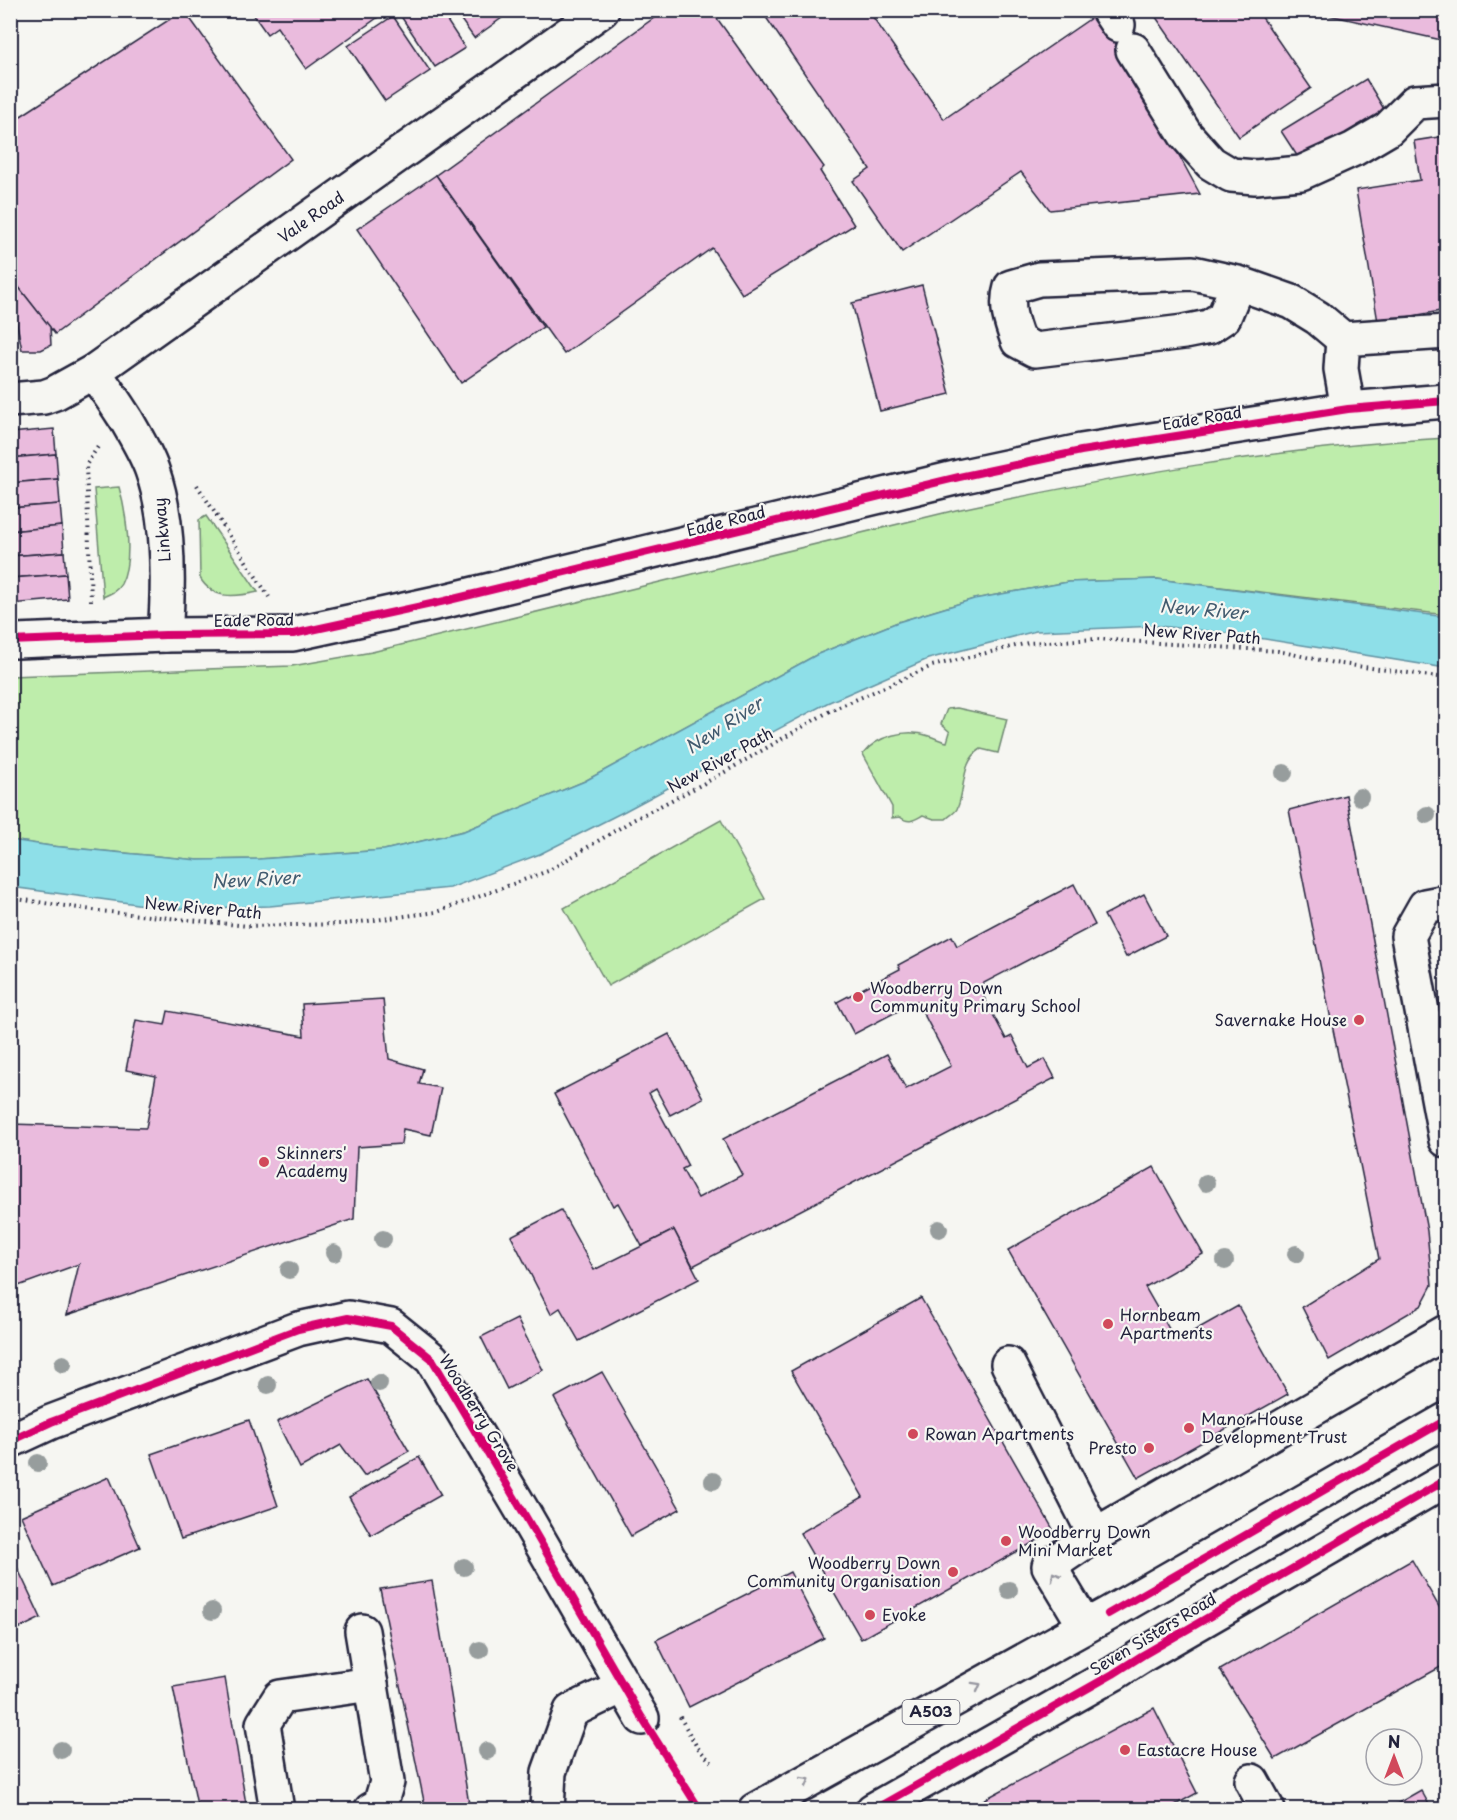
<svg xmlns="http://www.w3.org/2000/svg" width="1457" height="1820" font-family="'Playpen Sans',sans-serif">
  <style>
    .green { fill: #beedab; stroke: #708873; stroke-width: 1.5 }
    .water { fill: #8edfe8; stroke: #6393a3; stroke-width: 1.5 }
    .building { fill: #eabbdd; stroke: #22223b; stroke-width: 1.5 }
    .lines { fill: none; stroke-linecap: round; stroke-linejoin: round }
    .minor-casing { stroke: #22223b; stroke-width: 38 }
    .highway-casing { stroke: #22223b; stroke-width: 38 }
    .path { stroke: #22223b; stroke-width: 4; stroke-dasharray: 1.5 4.5; stroke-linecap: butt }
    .minor { stroke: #f6f6f2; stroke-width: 33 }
    .highway { stroke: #f6f6f2; stroke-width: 33 }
    .cycleway-casing { stroke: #f6f6f2; stroke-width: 11 }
    .cycleway { stroke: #d6006c; stroke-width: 8 }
    .tree { fill: #979d9d }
    .oneway { stroke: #9797a0 }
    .poi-dot { fill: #d1495b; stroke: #f6f6f2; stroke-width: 2 }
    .labels { text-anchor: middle; stroke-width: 4.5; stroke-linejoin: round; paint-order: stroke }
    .shield { fill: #f6f6f2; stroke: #626272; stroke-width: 1.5 }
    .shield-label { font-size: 15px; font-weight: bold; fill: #22223b }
    .street-label { font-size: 16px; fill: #22223b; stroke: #f6f6f2 }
    .poi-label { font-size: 16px; fill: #22223b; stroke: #f6f6f2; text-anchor: start }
    .water-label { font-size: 18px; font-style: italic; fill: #425b6f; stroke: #f6f6f2 }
  </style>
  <rect width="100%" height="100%" fill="#f6f6f2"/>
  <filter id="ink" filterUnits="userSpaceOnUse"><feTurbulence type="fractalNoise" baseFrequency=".0167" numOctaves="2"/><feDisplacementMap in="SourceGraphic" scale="12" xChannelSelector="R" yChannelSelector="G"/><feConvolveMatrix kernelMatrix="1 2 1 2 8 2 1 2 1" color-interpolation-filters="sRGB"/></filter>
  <g filter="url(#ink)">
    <g class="green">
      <path d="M1446 438V615L1157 579 1068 582 974 599 898 622 818 654 585 781 464 831 384 850 259 859 198 860 51 846 11 840 10 676 292 666 372 652 956 510C1117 476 1282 447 1446 438Z"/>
      <path d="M119 487C126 512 134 559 121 584 117 591 110 594 103 597L94 489Z"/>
      <path d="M206 516 258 592C235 597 213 600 200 578L199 520Z"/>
      <path d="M957 708 1007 719 998 753 981 749C960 762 966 790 957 809 955 813 949 816 946 819H934L923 815C914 820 909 824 900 817L892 818V807L863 754C876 736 907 728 929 736 936 738 940 741 947 742L950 732 941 724 947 709Z"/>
      <path d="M721 820 765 899 608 986 564 908Z"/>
    </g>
    <path class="water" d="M1157 579 1446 617V668L1227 633 1158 626 1036 631 928 659 827 703 625 811 540 854 450 888 270 906 174 909 11 887V840L51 846 198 860 259 859 384 850 464 831 585 781 818 654 898 622 974 599 1068 582Z"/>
    <g class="building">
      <path d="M184 10 291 159 55 334 10 276V123Z"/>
      <path d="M250 10H388L306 69 277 27 267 34Z"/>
      <path d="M401 10H440L465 48 435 67 398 12Z"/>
      <path d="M454 10H513L474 38Z"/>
      <path d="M665 10H711L824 167 820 171 854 225 742 294 712 248 564 354 436 175Z"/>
      <path d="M761 10H868L944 119 1097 14 1145 84 1142 87 1200 194 1050 210 1021 172 902 252 853 181 870 169Z"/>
      <path d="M1151 10H1257L1311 88 1239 137Z"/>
      <path d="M1319 10H1446V41L1319 13Z"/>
      <path d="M393 16 430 71 385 101 348 46Z"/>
      <path d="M1366 79 1387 114 1303 165 1281 131Z"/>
      <path d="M1446 136V310L1378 322 1356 190 1420 180 1414 141Z"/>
      <path d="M436 175 543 327 461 383 357 229Z"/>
      <path d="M10 276 50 327 51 345 41 350H22L16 319H10Z"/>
      <path d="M922 285 950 394 880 411 852 303Z"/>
      <path d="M10 326 17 353H10Z"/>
      <path d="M54 429 56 454 10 458V433Z"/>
      <path d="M56 454 58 479 10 483V458Z"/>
      <path d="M58 479 60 504 10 508V483Z"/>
      <path d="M60 504 62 526 10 531V508Z"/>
      <path d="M62 526 64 552 10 556V531Z"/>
      <path d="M64 552 66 574 10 578V556Z"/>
      <path d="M66 574 68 599 10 604V578Z"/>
      <path d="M1346 795 1427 1231 1432 1285 1421 1306 1329 1360 1302 1307 1379 1259 1289 810Z"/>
      <path d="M1074 884 1095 925 978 986 1006 1039 1012 1036 1028 1068 1045 1059 1055 1078 693 1266 674 1230 642 1246 618 1203 613 1206 554 1094 669 1034 703 1098 670 1115 656 1089 649 1093 688 1166 682 1169 698 1198 742 1175 723 1139 887 1054 906 1089 951 1066 917 1001 854 1034 837 1002 900 969 898 965 952 936 957 946Z"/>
      <path d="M1144 894 1166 936 1126 957 1104 915Z"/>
      <path d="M383 999 389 1059 423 1069 419 1084 441 1088 431 1135 403 1129 401 1144 357 1147 354 1219 67 1315 79 1264 10 1289V1124L146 1128 156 1076 126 1070 136 1020 165 1025 168 1011 304 1036 302 1004Z"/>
      <path d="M1154 1167 1203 1254 1145 1287 1176 1341 1238 1306 1288 1394 1138 1478 1008 1250Z"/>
      <path d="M561 1210 594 1270 674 1230 699 1279 579 1341 560 1308 551 1314 511 1236Z"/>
      <path d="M921 1298 1054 1531 861 1639 800 1533 863 1497 791 1371Z"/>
      <path d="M517 1319 543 1370 507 1389 481 1337Z"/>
      <path d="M602 1372 680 1509 631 1536 554 1398Z"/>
      <path d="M367 1379 409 1451 364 1476 341 1445 300 1468 277 1422Z"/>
      <path d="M249 1420 278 1506 181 1539 151 1454Z"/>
      <path d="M419 1457 441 1495 371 1535 349 1497Z"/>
      <path d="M109 1477 140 1547 53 1586 21 1516Z"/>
      <path d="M10 1552 41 1618 10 1633Z"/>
      <path d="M1412 1560 1446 1619V1664L1275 1759 1220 1670Z"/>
      <path d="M790 1572 824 1638 689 1707 656 1640Z"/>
      <path d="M432 1581 470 1810H418L425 1806 380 1589Z"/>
      <path d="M225 1678 247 1810H198L173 1687Z"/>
      <path d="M1154 1708 1197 1793 1166 1810H965Z"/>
      <path d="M1421 1790 1432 1810H1386Z"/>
      <path d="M14 1795 16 1810H10V1796Z"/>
    </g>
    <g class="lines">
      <defs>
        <g id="minor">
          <path d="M1108 10 1118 25"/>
          <path d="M1133 50 1185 134 1211 163 1231 175 1255 177 1301 173 1354 149 1388 129 1415 102 1446 100"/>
          <path d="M1238 283 1224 317 1209 327 1184 332 1035 350 1018 341C1011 322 1005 306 1011 287L1039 279 1193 273 1238 283 1292 302 1318 318 1343 339 1446 332"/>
          <path d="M1343 339 1341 369 1348 409"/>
          <path d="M93 372C106 388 116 404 127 421 136 437 146 453 152 470 170 520 169 583 165 635"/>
          <path d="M10 400 44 397 55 393 93 372 602 10"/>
          <path d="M16 641 165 635 293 634 445 601 959 477 1081 451 1348 409 1446 401"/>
          <path d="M1446 902 1425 906 1408 936 1446 1140"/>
          <path d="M1008 1364 1095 1535"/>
          <path d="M10 1441 51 1422 298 1329 348 1318 391 1326 432 1359 523 1512 642 1718"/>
          <path d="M1085 1626 1049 1566 1095 1535 1446 1332"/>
          <path d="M362 1631 387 1782 380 1805 371 1810"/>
          <path d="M1252 1781 1268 1810"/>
          <path d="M277 1810 263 1724 280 1697 371 1684"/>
          <path d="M547 1810 549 1772 571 1711 623 1686"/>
        </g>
        <g id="highway">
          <path d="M755 1810 1108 1614 1446 1420"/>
          <path d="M873 1810 1113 1674 1143 1655 1446 1480"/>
        </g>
      </defs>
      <use href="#minor" class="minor-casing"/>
      <use href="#highway" class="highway-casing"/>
      <g class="path">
        <path d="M197 485 269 597"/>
        <path d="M91 601 86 465 99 445"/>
        <path d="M10 898 100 911 248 926 344 924 437 912 548 871 633 820 718 776 830 711 932 666 1028 643 1097 639 1278 651 1334 663 1446 678"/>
        <path d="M680 1717 697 1747 711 1762"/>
      </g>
      <use href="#minor" class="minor"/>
      <use href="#highway" class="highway"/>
      <defs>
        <g id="cycleway">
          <path d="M10 641 165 635 293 634 445 601 959 477 1081 451 1348 409 1446 401"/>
          <path d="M10 1441 51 1422 298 1329 348 1318 391 1326 432 1359 523 1512 642 1718 700 1810"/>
          <path d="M1108 1614 1446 1420"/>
          <path d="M873 1810 1113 1674 1143 1655 1446 1480"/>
        </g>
      </defs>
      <use href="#cycleway" class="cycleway-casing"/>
      <use href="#cycleway" class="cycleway"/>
    </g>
    <g class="tree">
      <circle cx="1284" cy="773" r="9"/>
      <circle cx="1360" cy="797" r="9"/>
      <circle cx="1427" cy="815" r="9"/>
      <circle cx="1206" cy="1183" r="9"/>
      <circle cx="939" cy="1229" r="9"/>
      <circle cx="383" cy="1239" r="9"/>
      <circle cx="334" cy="1253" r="9"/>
      <circle cx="1296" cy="1254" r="9"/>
      <circle cx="1225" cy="1261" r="9"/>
      <circle cx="289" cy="1270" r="9"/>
      <circle cx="63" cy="1364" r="9"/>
      <circle cx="379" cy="1383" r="9"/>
      <circle cx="268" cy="1385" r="9"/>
      <circle cx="38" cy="1463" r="9"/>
      <circle cx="713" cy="1481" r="9"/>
      <circle cx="464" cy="1567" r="9"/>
      <circle cx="1009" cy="1590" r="9"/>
      <circle cx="212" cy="1611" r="9"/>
      <circle cx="480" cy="1650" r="9"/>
      <circle cx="61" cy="1750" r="9"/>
      <circle cx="487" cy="1751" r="9"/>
    </g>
    <defs><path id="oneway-chevron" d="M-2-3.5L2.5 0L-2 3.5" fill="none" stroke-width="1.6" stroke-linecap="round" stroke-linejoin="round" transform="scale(1.5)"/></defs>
    <g class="oneway">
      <use href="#oneway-chevron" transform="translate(1055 1576) rotate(-121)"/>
      <use href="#oneway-chevron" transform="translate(977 1686) rotate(-29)"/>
      <use href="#oneway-chevron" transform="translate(806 1781) rotate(-29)"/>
    </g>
  </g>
  <g class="poi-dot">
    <circle cx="858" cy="997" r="6"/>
    <circle cx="1359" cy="1020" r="6"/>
    <circle cx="264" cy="1162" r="6"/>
    <circle cx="1108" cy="1324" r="6"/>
    <circle cx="1189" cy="1428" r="6"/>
    <circle cx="913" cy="1434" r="6"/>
    <circle cx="1149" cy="1448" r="6"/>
    <circle cx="1006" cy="1541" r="6"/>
    <circle cx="953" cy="1572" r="6"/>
    <circle cx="870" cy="1615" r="6"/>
    <circle cx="1125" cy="1750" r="6"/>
  </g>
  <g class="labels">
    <rect class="shield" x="902.5" y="1700" width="57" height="24" rx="4.5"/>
    <g class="shield-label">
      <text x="931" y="1717">A503</text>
    </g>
    <g class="street-label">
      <text transform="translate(311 217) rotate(-35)" y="6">Vale Road</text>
      <text transform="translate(1202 418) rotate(-9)" y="6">Eade Road</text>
      <text transform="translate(726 521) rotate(-14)" y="6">Eade Road</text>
      <text transform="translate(162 530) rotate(-95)" y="6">Linkway</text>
      <text transform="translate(254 620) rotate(-1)" y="6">Eade Road</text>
      <text transform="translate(1202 634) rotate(4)" y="6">New River Path</text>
      <text transform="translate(720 760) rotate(-29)" y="6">New River Path</text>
      <text transform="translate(203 908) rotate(5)" y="6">New River Path</text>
      <text transform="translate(479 1413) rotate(58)" y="6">Woodberry Grove</text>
      <text transform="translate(1153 1634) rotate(-31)" y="6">Seven Sisters Road</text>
    </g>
    <g class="poi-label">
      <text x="870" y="994">Woodberry Down<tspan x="870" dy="18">Community Primary School</tspan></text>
      <text x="1347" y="1026" text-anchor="end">Savernake House</text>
      <text x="276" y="1159">Skinners'<tspan x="276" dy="18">Academy</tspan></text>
      <text x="1120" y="1321">Hornbeam<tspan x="1120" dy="18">Apartments</tspan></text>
      <text x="1201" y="1425">Manor House<tspan x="1201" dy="18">Development Trust</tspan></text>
      <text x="925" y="1440">Rowan Apartments</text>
      <text x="1137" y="1454" text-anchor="end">Presto</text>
      <text x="1018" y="1538">Woodberry Down<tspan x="1018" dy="18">Mini Market</tspan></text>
      <text x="941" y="1569" text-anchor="end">Woodberry Down<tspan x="941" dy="18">Community Organisation</tspan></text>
      <text x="882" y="1621">Evoke</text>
      <text x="1137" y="1756">Eastacre House</text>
    </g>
    <g class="water-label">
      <text transform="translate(1203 610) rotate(5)" y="6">New River</text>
      <text transform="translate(724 726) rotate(-33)" y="6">New River</text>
      <text transform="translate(255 880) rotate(-3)" y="6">New River</text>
    </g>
  </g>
  <rect width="1457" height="1820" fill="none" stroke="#f6f6f2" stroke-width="36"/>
  <rect x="18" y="18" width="1421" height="1784" fill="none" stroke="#22223b" stroke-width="2" filter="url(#ink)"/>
  <g transform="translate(1394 1757)"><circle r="28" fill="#f6f6f2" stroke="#a1a1a9" stroke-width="1.5"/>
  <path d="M0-4.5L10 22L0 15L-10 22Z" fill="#d1495b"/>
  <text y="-9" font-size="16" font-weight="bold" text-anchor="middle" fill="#22223b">N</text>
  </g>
</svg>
